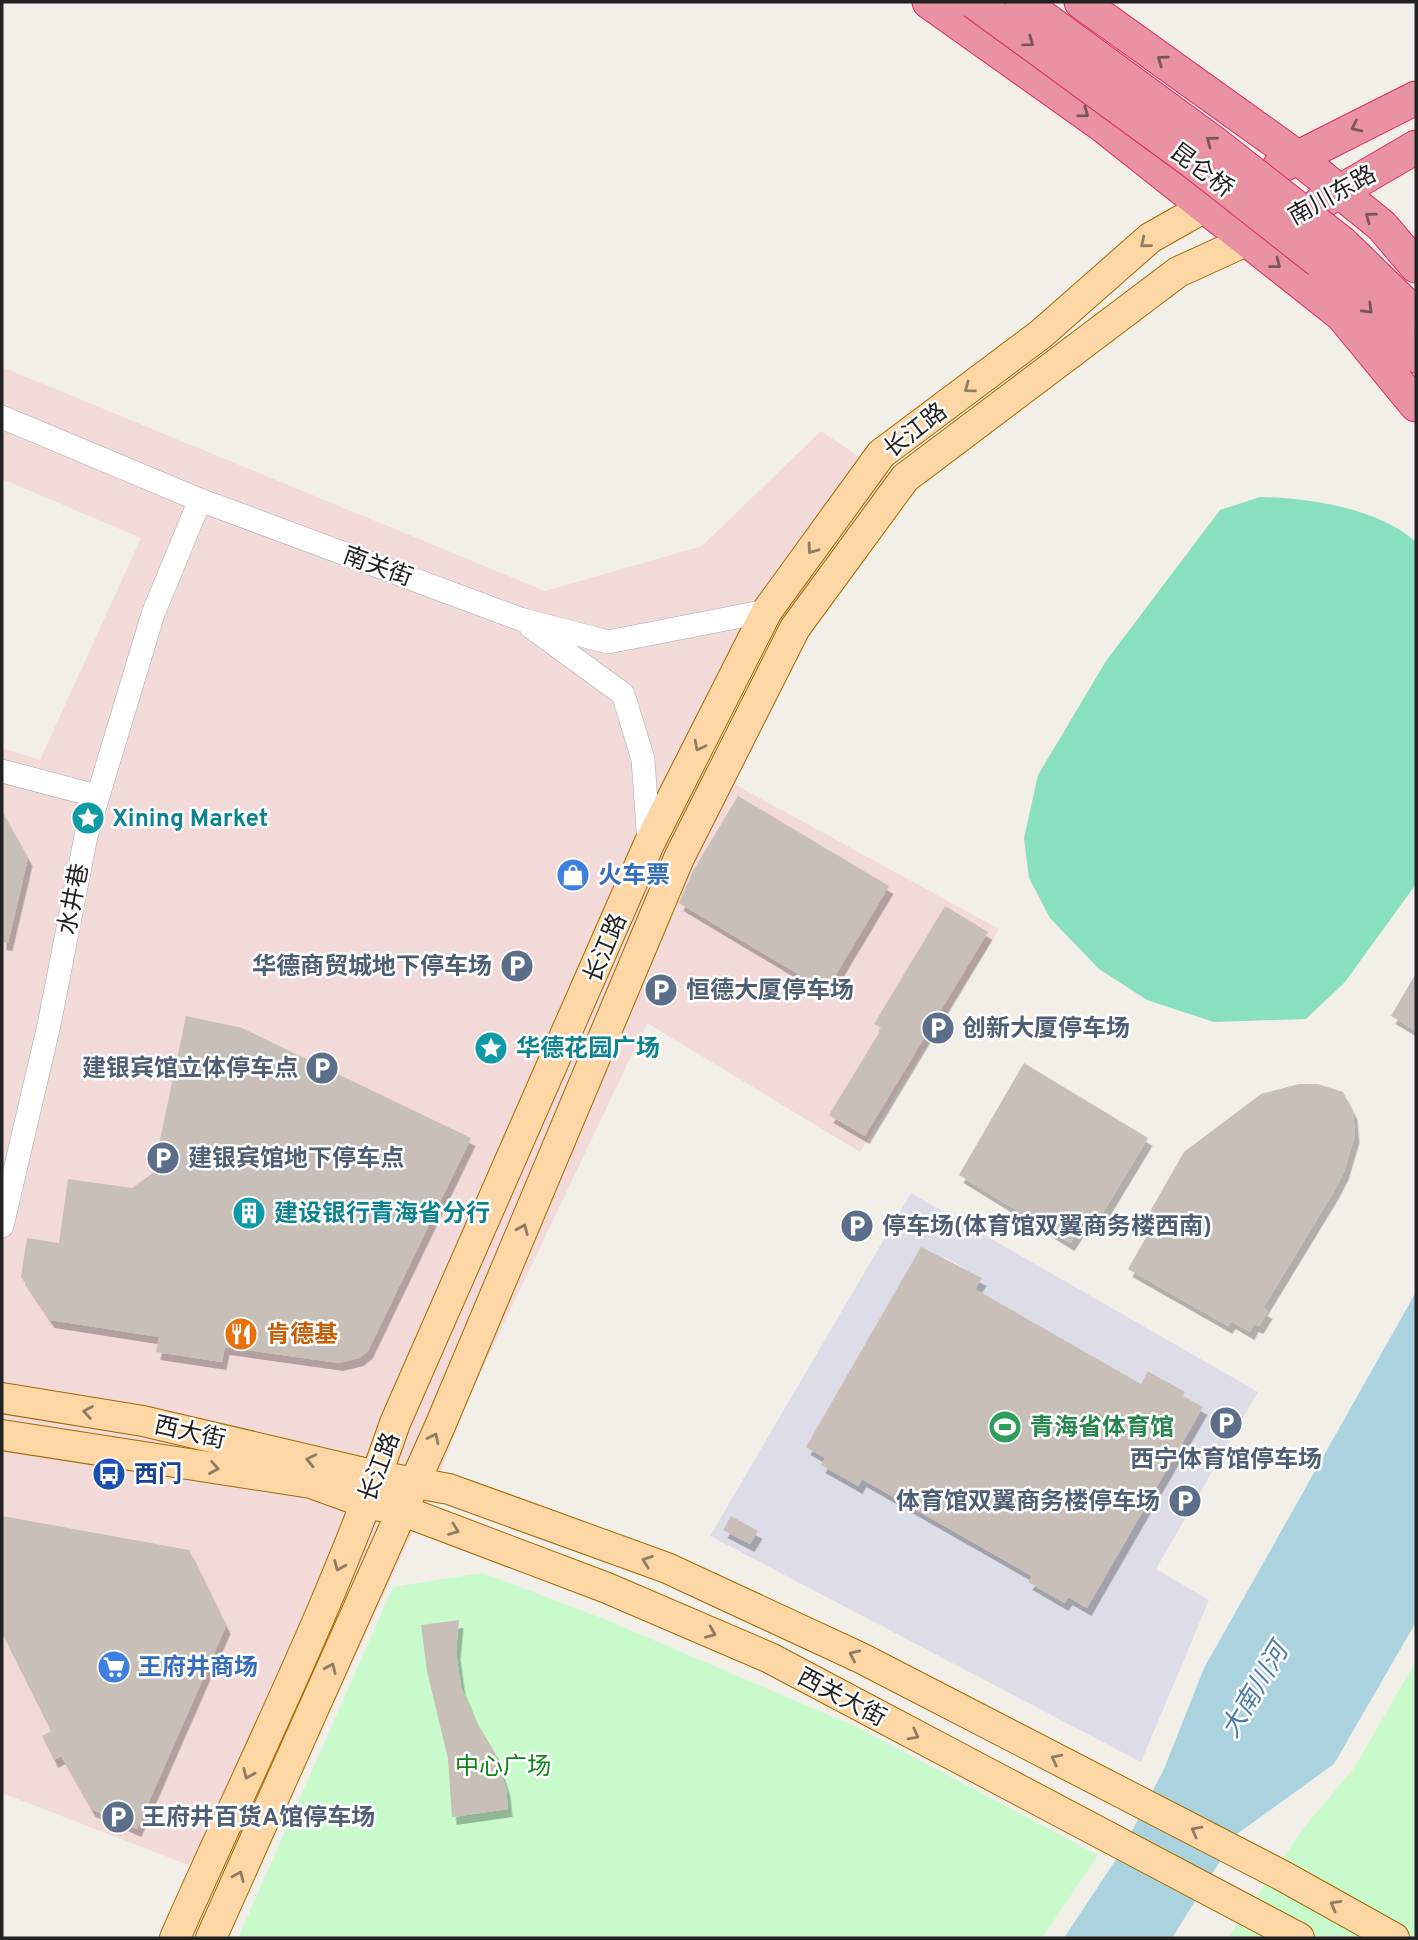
<svg xmlns="http://www.w3.org/2000/svg" width="1418" height="1940" font-family="Overpass,'Noto Sans SC',sans-serif">
  <style>
    .commercial { fill: #f2dad9 }
    .park { fill: #c8facc }
    .pitch { fill: #88e0be }
    .plaza { fill: #dddde8; fill-rule: evenodd }
    .water { fill: #aad3df }
    .building { fill: #c7bfb8; filter: url(#shadow) }
    .lines { fill: none; stroke-linecap: round; stroke-linejoin: round }
    .minor-casing { stroke: #a9a9a9; stroke-width: 24 }
    .major-casing { stroke: #a06b00; stroke-width: 32 }
    .highway-casing { stroke: #dc2a67; stroke-width: 35 }
    .minor { stroke: #fff; stroke-width: 23 }
    .major { stroke: #fcd6a4; stroke-width: 30 }
    .highway { stroke: #e892a2; stroke-width: 33 }
    .highway-bridge-casing { stroke: #dc2a67; stroke-width: 35; stroke-linecap: butt }
    .highway-bridge { stroke: #e892a2; stroke-width: 33 }
    .oneway { stroke: #7b545c }
    .oneway2 { stroke: #8f7c63 }
    .labels { text-anchor: middle; stroke-width: 5; stroke-linejoin: round; paint-order: stroke }
    .street-label { font-size: 24px; fill: #222; stroke: #fff }
    .culture-label { font-size: 24px; font-weight: bold; fill: #0d838f; stroke: #fff; text-anchor: start }
    .shop-label { font-size: 24px; font-weight: bold; fill: #366cbe; stroke: #fff; text-anchor: start }
    .service-label { font-size: 24px; font-weight: bold; fill: #4e5e75; stroke: #fff; text-anchor: start }
    .food-label { font-size: 24px; font-weight: bold; fill: #c56008; stroke: #fff; text-anchor: start }
    .leisure-label { font-size: 24px; font-weight: bold; fill: #27864d; stroke: #fff; text-anchor: start }
    .transit-label { font-size: 24px; font-weight: bold; fill: #164399; stroke: #fff; text-anchor: start }
    .park-label { font-size: 24px; fill: #0c8416; stroke: #fff }
    .water-label { font-size: 26px; font-style: italic; fill: #4a7aab; stroke: #fff }
  </style>
  <defs>
    <filter id="shadow"><feDropShadow dx="4.5" dy="8" stdDeviation="0" flood-color="#0004"/></filter>
  </defs>
  <rect width="100%" height="100%" fill="#f2efe9"/>
  <path class="commercial" d="M2 367 545 591 702 546 821 431 888 476 779 624 701 766 999 929 860 1152 647 1023 465 1405 440 1473 248 1888 2 1793V748L40 760 141 538 2 479Z"/>
  <g class="park">
    <path d="M483 1573 604 1619 857 1727 1098 1855 1042 1938H238L393 1587Z"/>
    <path d="M1416 1661V1937L1228 1938 1306 1825 1354 1768Z"/>
  </g>
  <path class="pitch" d="M1260 497C1308 498 1379 508 1416 542V884L1345 982 1306 1019 1214 1022 1147 1000 1099 969 1050 918 1029 878 1024 838 1038 775 1106 661 1220 510Z"/>
  <path class="plaza" d="M911 1193 1258 1392 1156 1569 1209 1600 1141 1762 710 1536ZM944 1257 981 1278 975 1289 1141 1384 1149 1371 1185 1392 1183 1396 1203 1407 1065 1603 1028 1582 1032 1576 862 1479 858 1486 825 1458Z"/>
  <path class="water" d="M1416 1292V1622L1334 1764 1237 1834 1172 1938H1064L1121 1852 1164 1769 1204 1668Z"/>
  <g class="building">
    <path d="M738 796 889 886 826 991 679 903 693 871Z"/>
    <path d="M2 811 28 858 8 943 2 942Z"/>
    <path d="M945 906 988 932 865 1136 829 1115 882 1028 874 1024Z"/>
    <path d="M1416 973V1031L1391 1016Z"/>
    <path d="M186 1016 242 1028 471 1138 368 1351 359 1358 339 1363 225 1347 222 1362 156 1352 159 1337 50 1320 21 1277 27 1238 59 1243 68 1179 132 1188 153 1173Z"/>
    <path d="M1024 1063 1148 1138 1099 1219 1089 1213 1070 1243 959 1175Z"/>
    <path d="M1299 1084H1318L1343 1092 1353 1112 1355 1135 1344 1172 1333 1193 1263 1308 1268 1311 1259 1326 1254 1324 1250 1332 1231 1321 1228 1326 1128 1269 1152 1227 1144 1222 1184 1152 1261 1094Z"/>
    <path d="M921 1247 982 1278 975 1289 1141 1384 1148 1371 1185 1392 1183 1396 1203 1407 1087 1608 1068 1597 1064 1603 1028 1582 1032 1576 862 1479 858 1486 821 1465 825 1458 806 1447Z"/>
    <path d="M2 1516 189 1550 226 1626 137 1829 91 1809 61 1756 54 1760 42 1736 51 1731 2 1633Z"/>
    <path d="M731 1516 758 1531 750 1544 723 1530Z"/>
    <path d="M459 1620 456 1652 461 1687 474 1718 495 1753 506 1789 508 1809 452 1817 448 1759 427 1671 421 1625Z"/>
  </g>
  <g class="lines">
    <defs>
      <g id="minor">
        <path d="M2 417 200 500 520 619 608 642 767 611"/>
        <path d="M531 627 623 694 643 759 649 844"/>
        <path d="M2 771 97 796"/>
        <path d="M2 1226 49 1025 86 836 153 614 200 500"/>
      </g>
      <g id="major">
        <path d="M2 1398 143 1421 377 1476 449 1489 667 1568 861 1658 1283 1876 1394 1938"/>
        <path d="M2 1435 311 1483 366 1503 401 1510 607 1588 770 1658 1299 1938"/>
        <path d="M175 1938C250 1768 335 1599 395 1423L649 844 767 611 881 454 1041 334 1150 238 1203 208"/>
        <path d="M211 1938 440 1426 679 858 795 628 905 478 1178 272 1246 241"/>
      </g>
      <g id="highway">
        <path d="M929 2 1102 125 1342 315 1416 405"/>
        <path d="M1081 2 1297 157 1382 226 1416 266"/>
        <path d="M1279 167 1416 98"/>
        <path d="M1320 203 1416 147"/>
        <path d="M1342 243 1416 315"/>
        <path d="M1319 261 1416 356"/>
      </g>
    </defs>
    <use href="#minor" class="minor-casing"/>
    <use href="#major" class="major-casing"/>
    <use href="#highway" class="highway-casing"/>
    <use href="#minor" class="minor"/>
    <use href="#major" class="major"/>
    <use href="#highway" class="highway"/>
    <defs>
      <g id="highway-bridge">
        <path d="M974 2 1193 162 1319 261"/>
        <path d="M1022 2 1213 142 1342 243"/>
      </g>
    </defs>
    <use href="#highway-bridge" class="highway-bridge-casing"/>
    <use href="#highway-bridge" class="highway-bridge"/>
  </g>
  <defs><path id="oneway-chevron" d="M-2-3.5L2.5 0L-2 3.5" fill="none" stroke-width="1.6" stroke-linecap="round" stroke-linejoin="round" transform="scale(1.75)"/></defs>
  <g class="oneway">
    <use href="#oneway-chevron" transform="translate(1029 42) rotate(36)"/>
    <use href="#oneway-chevron" transform="translate(1162 60) rotate(-144)"/>
    <use href="#oneway-chevron" transform="translate(1084 113) rotate(36)"/>
    <use href="#oneway-chevron" transform="translate(1356 127) rotate(154)"/>
    <use href="#oneway-chevron" transform="translate(1211 141) rotate(-143)"/>
    <use href="#oneway-chevron" transform="translate(1370 217) rotate(-143)"/>
    <use href="#oneway-chevron" transform="translate(1276 264) rotate(38)"/>
    <use href="#oneway-chevron" transform="translate(1368 309) rotate(44)"/>
  </g>
  <g class="oneway2">
    <use href="#oneway-chevron" transform="translate(1145 243) rotate(141)"/>
    <use href="#oneway-chevron" transform="translate(969 388) rotate(143)"/>
    <use href="#oneway-chevron" transform="translate(812 549) rotate(126)"/>
    <use href="#oneway-chevron" transform="translate(699 746) rotate(117)"/>
    <use href="#oneway-chevron" transform="translate(523 1229) rotate(-67)"/>
    <use href="#oneway-chevron" transform="translate(88 1412) rotate(-171)"/>
    <use href="#oneway-chevron" transform="translate(434 1438) rotate(-64)"/>
    <use href="#oneway-chevron" transform="translate(311 1460) rotate(-167)"/>
    <use href="#oneway-chevron" transform="translate(214 1468) rotate(9)"/>
    <use href="#oneway-chevron" transform="translate(454 1530) rotate(21)"/>
    <use href="#oneway-chevron" transform="translate(647 1561) rotate(-160)"/>
    <use href="#oneway-chevron" transform="translate(339 1566) rotate(113)"/>
    <use href="#oneway-chevron" transform="translate(711 1633) rotate(23)"/>
    <use href="#oneway-chevron" transform="translate(854 1655) rotate(-155)"/>
    <use href="#oneway-chevron" transform="translate(331 1668) rotate(-66)"/>
    <use href="#oneway-chevron" transform="translate(914 1735) rotate(28)"/>
    <use href="#oneway-chevron" transform="translate(1056 1759) rotate(-153)"/>
    <use href="#oneway-chevron" transform="translate(248 1774) rotate(114)"/>
    <use href="#oneway-chevron" transform="translate(1196 1831) rotate(-152)"/>
    <use href="#oneway-chevron" transform="translate(239 1876) rotate(-66)"/>
    <use href="#oneway-chevron" transform="translate(1335 1905) rotate(-151)"/>
  </g>
  <defs>
    <symbol id="sight-disc" viewBox="-11 -11 22 22"><circle r="9.5" fill="#0f9aa8" stroke="#fff"/><path d="M0-6L1.8-2.2L6-1.7L2.9 1.2L3.7 5.4L0 3.3L-3.7 5.4L-2.9 1.2L-6-1.7L-1.8-2.2Z" fill="#fff"/></symbol>
    <symbol id="shop-disc" viewBox="-11 -11 22 22"><circle r="9.5" fill="#3f7fe0" stroke="#fff"/><path d="M-5-2.5h2.3a2.7 3.5 0 0 1 5.4 0H5L5.5 6h-11ZM-1.5-2.5h3a1.5 2.3 0 0 0-3 0Z" fill="#fff"/></symbol>
    <symbol id="parking-disc" viewBox="-11 -11 22 22"><circle r="9.5" fill="#5c6f8a" stroke="#fff"/><path d="M-3.5-5.5H1a3.5 3.5 0 0 1 0 7H-1V5.5H-3.5ZM-1-3.4V-.6H.8a1.4 1.4 0 0 0 0-2.8Z" fill="#fff"/></symbol>
    <symbol id="building-disc" viewBox="-11 -11 22 22"><circle r="9.5" fill="#0f9aa8" stroke="#fff"/><path d="M-4-6H4V6H1V3H-1V6H-4ZM-2.5-4.3h1.7v1.8h-1.7ZM.8-4.3h1.7v1.8H.8ZM-2.5-1h1.7V.8h-1.7ZM.8-1h1.7V.8H.8Z" fill="#fff"/></symbol>
    <symbol id="restaurant-disc" viewBox="-11 -11 22 22"><circle r="9.5" fill="#e8710a" stroke="#fff"/><path d="M-5-6h1v4h1v-4h1v4h1v-4h1v5L-1.5 .5V6h-2V.5L-5-1ZM5-6V6H3V1.5H1.5Q1.5-4 5-6Z" fill="#fff"/></symbol>
    <symbol id="stadium-disc" viewBox="-11 -11 22 22"><circle r="9.5" fill="#2e9e5b" stroke="#fff"/><path d="M0-5a6.5 5 0 1 0 0 10a6.5 5 0 1 0 0-10ZM-3.5-1.8h7v3.6h-7Z" fill="#fff"/></symbol>
    <symbol id="bus-disc" viewBox="-11 -11 22 22"><circle r="9.5" fill="#1a4fb4" stroke="#fff"/><path d="M-5-6H5V4H4V6H2V4H-2V6H-4V4H-5ZM-3.5-4V0h7V-4ZM-3.5 1.2v1.5H-2V1.2ZM2 1.2v1.5H3.5V1.2Z" fill="#fff"/></symbol>
    <symbol id="supermarket-disc" viewBox="-11 -11 22 22"><circle r="9.5" fill="#3f7fe0" stroke="#fff"/><path d="M-6-5.5h2.5l.6 2H6L4.5 2H-2.5L-4.4-4H-6ZM-1.5 3.2a1.3 1.3 0 1 0 .1 0ZM3 3.2a1.3 1.3 0 1 0 .1 0Z" fill="#fff"/></symbol>
  </defs>
  <g fill-rule="evenodd">
    <use href="#sight-disc" x="69" y="799" width="38" height="38"/>
    <use href="#shop-disc" x="554" y="856" width="38" height="38"/>
    <use href="#parking-disc" x="498" y="947" width="38" height="38"/>
    <use href="#parking-disc" x="642" y="971" width="38" height="38"/>
    <use href="#parking-disc" x="919" y="1009" width="38" height="38"/>
    <use href="#sight-disc" x="472" y="1029" width="38" height="38"/>
    <use href="#parking-disc" x="303" y="1049" width="38" height="38"/>
    <use href="#parking-disc" x="144" y="1139" width="38" height="38"/>
    <use href="#building-disc" x="230" y="1194" width="38" height="38"/>
    <use href="#parking-disc" x="838" y="1207" width="38" height="38"/>
    <use href="#restaurant-disc" x="222" y="1315" width="38" height="38"/>
    <use href="#parking-disc" x="1207" y="1404" width="38" height="38"/>
    <use href="#stadium-disc" x="986" y="1408" width="38" height="38"/>
    <use href="#bus-disc" x="90" y="1455" width="38" height="38"/>
    <use href="#parking-disc" x="1166" y="1482" width="38" height="38"/>
    <use href="#supermarket-disc" x="95" y="1648" width="38" height="38"/>
    <use href="#parking-disc" x="99" y="1798" width="38" height="38"/>
  </g>
  <g class="labels">
    <g class="street-label">
      <text transform="translate(1202 170) rotate(37)" y="8">昆仑桥</text>
      <text transform="translate(1332 195) rotate(-29)" y="8">南川东路</text>
      <text transform="translate(915 430) rotate(-38)" y="8">长江路</text>
      <text transform="translate(378 566) rotate(20)" y="8">南关街</text>
      <text transform="translate(73 899) rotate(-79)" y="8">水井巷</text>
      <text transform="translate(605 948) rotate(-67)" y="8">长江路</text>
      <text transform="translate(190 1432) rotate(13)" y="8">西大街</text>
      <text transform="translate(379 1467) rotate(-69)" y="8">长江路</text>
      <text transform="translate(842 1697) rotate(28)" y="8">西关大街</text>
    </g>
    <g class="culture-label">
      <text x="112" y="826">Xining Market</text>
      <text x="516" y="1056">华德花园广场</text>
      <text x="274" y="1221">建设银行青海省分行</text>
    </g>
    <g class="shop-label">
      <text x="598" y="883">火车票</text>
      <text x="138" y="1675">王府井商场</text>
    </g>
    <g class="service-label">
      <text x="492" y="974" text-anchor="end">华德商贸城地下停车场</text>
      <text x="686" y="998">恒德大厦停车场</text>
      <text x="962" y="1036">创新大厦停车场</text>
      <text x="298" y="1076" text-anchor="end">建银宾馆立体停车点</text>
      <text x="188" y="1166">建银宾馆地下停车点</text>
      <text x="882" y="1234">停车场(体育馆双翼商务楼西南)</text>
      <text x="1226" y="1467" text-anchor="middle">西宁体育馆停车场</text>
      <text x="1160" y="1509" text-anchor="end">体育馆双翼商务楼停车场</text>
      <text x="142" y="1825">王府井百货A馆停车场</text>
    </g>
    <g class="food-label">
      <text x="266" y="1342">肯德基</text>
    </g>
    <g class="leisure-label">
      <text x="1030" y="1435">青海省体育馆</text>
    </g>
    <g class="transit-label">
      <text x="134" y="1482">西门</text>
    </g>
    <g class="park-label">
      <text x="503" y="1774">中心广场</text>
    </g>
    <g class="water-label">
      <text transform="translate(1254 1690) rotate(-59)" y="9">大南川河</text>
    </g>
  </g>
  <rect width="1418" height="1940" fill="none" stroke="#222222" stroke-width="7"/>
</svg>
